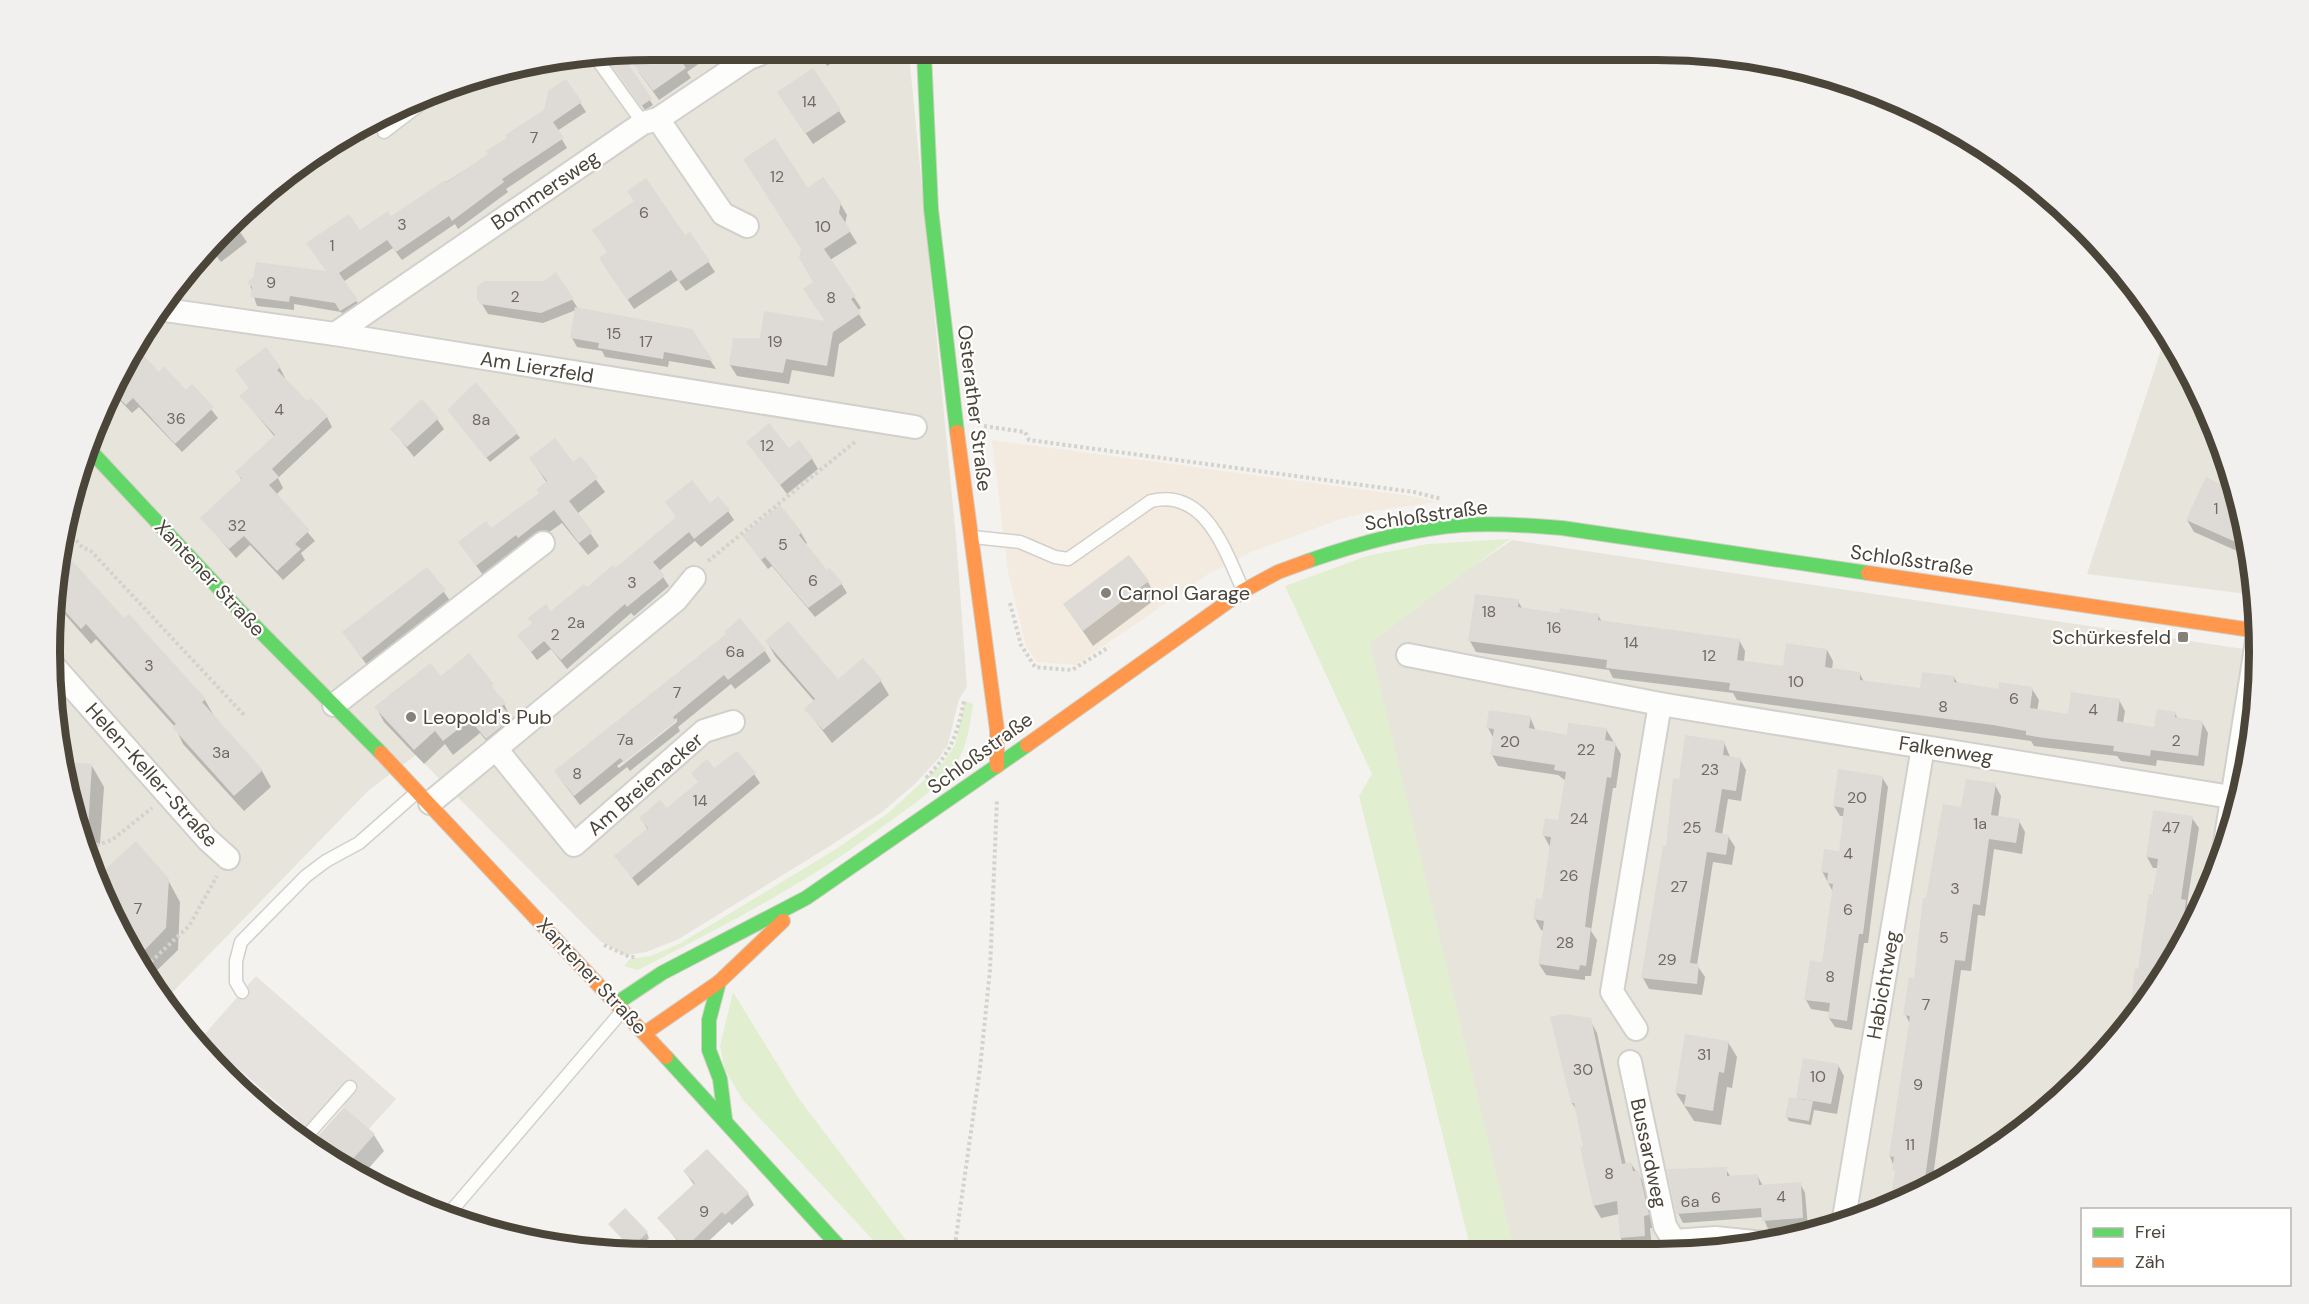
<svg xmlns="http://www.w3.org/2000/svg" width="2309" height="1304" font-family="'DM Sans',sans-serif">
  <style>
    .residential { fill: #e7e4dc }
    .commercial { fill: #f3ebdf }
    .green { fill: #e1eecf }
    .parking { fill: #e6e3df }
    .shadow { fill: #0003; fill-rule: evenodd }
    .building { fill: #dedbd6 }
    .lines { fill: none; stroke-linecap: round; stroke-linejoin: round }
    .lane-casing { stroke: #d2d0cb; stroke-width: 15 }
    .street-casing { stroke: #d2d0cb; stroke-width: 26 }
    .fast-casing { stroke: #d3cfc5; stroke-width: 16 }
    .slow-casing { stroke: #d3cfc5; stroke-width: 16 }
    .path { stroke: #d3d2cc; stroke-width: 4; stroke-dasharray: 3 3; stroke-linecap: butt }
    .lane { stroke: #fdfdfc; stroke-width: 12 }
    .street { stroke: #fdfdfc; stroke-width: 22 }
    .fast { stroke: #63d668; stroke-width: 14 }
    .slow { stroke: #ff974d; stroke-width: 14 }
    .poi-dot { fill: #868178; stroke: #fff; stroke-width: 2 }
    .labels { text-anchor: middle; stroke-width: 4.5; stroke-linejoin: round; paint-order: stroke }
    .number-label { font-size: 16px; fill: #706a61 }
    .street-label { font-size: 20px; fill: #4b4439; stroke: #fff }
    .poi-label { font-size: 20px; fill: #4b4439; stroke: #fff; text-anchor: start }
    .rim { fill: none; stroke: #4b4439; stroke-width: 8 }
  </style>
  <rect width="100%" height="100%" fill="#f4f2ee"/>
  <g class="residential">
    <path d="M909 54 956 537 967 687 959 699 948 744 938 759 915 784 882 812 830 846 677 940 646 952 625 955 600 941 416 755 369 790 164 1001 130 954 95 882 61 770 51 691 55 574 70 496 111 386 151 317 226 226 285 174 385 112 459 81 573 55Z"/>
    <path d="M2166 335 2198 386 2239 496 2255 595 2087 574Z"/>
    <path d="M1512 540 2257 651 2254 731 2227 846 2179 954 2083 1078 1991 1153 1851 1222 1735 1249 1514 1250 1369 643 1453 580Z"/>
  </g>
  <path class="commercial" d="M992 440 1411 496 1439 502 1373 511 1341 519 1251 552 1207 575 1076 665 1037 662 1026 646 1008 572Z"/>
  <g class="green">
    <path d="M1510 539 1370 643 1514 1250H1471L1359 796 1372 774 1285 586 1367 556 1428 544Z"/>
    <path d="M965 701 973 704C970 724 967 749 955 765 935 791 908 808 882 827 806 884 723 926 638 970L624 966 630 959 651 956 681 943 836 849 887 814 943 763 955 745Z"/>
    <path d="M733 992 797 1096 915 1252H884L743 1100 725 1070 720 1046Z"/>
  </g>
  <path class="parking" d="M256 976 396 1099 369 1129 343 1106 316 1136 202 1037Z"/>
  <g class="shadow">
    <path d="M645 54H713L687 72 691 78 659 100 639 72Z"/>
    <path d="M820 54H844L845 55 827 66Z"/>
    <path d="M621 55 653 105 645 110 610 61Z"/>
    <path d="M813 70 846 122 813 144 785 103Z"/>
    <path d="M566 81 586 112 557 131 567 148 506 189 508 192 458 229 455 224 402 260 393 248 343 282 362 309 346 319 341 312 294 304V310L257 306 249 282 327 273 359 232 390 218 490 154 545 111Z"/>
    <path d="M401 105 363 141 354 131 385 112Z"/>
    <path d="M808 190 840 203 847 215 845 224 857 243 830 260 861 308 857 311 866 325 839 344 834 377 792 370 789 384 737 376 730 365 761 339 827 322 815 283Z"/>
    <path d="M232 221 247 242 221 262 209 247Z"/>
    <path d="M690 234 715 272 686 291 678 280 634 309 606 268 608 253 685 237Z"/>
    <path d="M556 274 579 310 691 331 716 369 669 361 668 367 605 357 602 351 577 347 572 338 576 310 543 323 488 314 482 304 545 282Z"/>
    <path d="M134 347 158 374 186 392 192 386 218 418 182 452 139 407 132 413 110 390Z"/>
    <path d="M266 349 280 368 285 378 284 379 307 403 327 417 332 427 278 478 283 488 276 495 315 541 301 553 305 560 283 580 250 545 236 558 202 518 242 481 237 472 275 437 241 396 250 389 237 370Z"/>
    <path d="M452 415 517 434 520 438 490 462Z"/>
    <path d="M437 419 444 429 414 457 392 429Z"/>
    <path d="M748 443 789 450 812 459 818 469 787 494Z"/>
    <path d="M580 458 605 492 577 514 599 546 588 555 562 523 485 578 460 543 491 530 540 494 547 483 531 459 572 464Z"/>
    <path d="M2230 472 2239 496 2247 547 2244 554 2194 532 2187 520 2223 487Z"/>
    <path d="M667 502 710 505 728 511 734 520 701 547 695 541 659 571 669 586 634 616 631 613 567 669 551 649 537 660 519 636 615 570 677 518Z"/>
    <path d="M801 533 807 543 805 545 827 572 841 583 847 593 815 617 772 566 768 569 744 537Z"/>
    <path d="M60 549 124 620 129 616 205 700 214 716 262 771 271 787 244 811 183 744 175 727 96 639 91 644 54 602 55 574Z"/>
    <path d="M427 569 451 602 369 668 344 633Z"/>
    <path d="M1148 582 1157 598 1093 646 1065 605Z"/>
    <path d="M1518 601 1523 610 1561 615H1598L1602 622 1739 640 1745 651 1744 662 1784 668 1827 650 1833 661 1832 670 1860 674 1864 682 1921 690 1954 677 1958 684 2000 690 2032 689 2039 700 2037 711 2069 715 2119 700 2125 711 2123 724 2155 728 2175 713 2178 719 2202 722 2208 733 2204 766 2157 760 2156 766 2121 761 2117 756 2034 746 2031 741 1737 700 1733 693 1613 678 1609 670 1476 652 1470 641Z"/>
    <path d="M767 642 838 681 880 680 889 695 832 743 806 709 815 702 775 656Z"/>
    <path d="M765 651 771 661 735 689 731 684 678 727 680 731 630 771 627 767 580 805 562 781 556 772ZM677 718V722L619 768 617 766Z"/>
    <path d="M469 655 504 704 519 734 496 753 480 733 453 755 445 744 424 764 384 722 376 707 441 678Z"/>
    <path d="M1530 717 1536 731 1568 736 1606 729 1621 754 1616 788H1613L1596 899 1591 931 1597 940 1591 976H1585V980L1546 975 1539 964 1544 931 1541 930 1535 919 1543 901 1550 847 1544 836 1559 822 1566 781 1558 775 1498 766 1492 755 1494 739 1488 728Z"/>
    <path d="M1724 742 1730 757 1740 759 1746 770 1741 801 1728 799 1722 835 1728 836 1735 847 1732 865 1713 862 1697 965 1705 977 1702 995 1649 989 1643 978 1680 780Z"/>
    <path d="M59 754 69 764 92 766 104 787 100 844 83 843 61 770Z"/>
    <path d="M714 770 754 774 760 783 638 886 616 856 648 830 641 818 666 810 699 783 693 773Z"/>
    <path d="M1882 777 1888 787 1868 943H1864L1852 1030 1835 1027 1829 1018 1830 1012 1811 1009 1806 1000 1824 963 1833 892 1822 871 1840 852 1845 816H1840L1834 806Z"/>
    <path d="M1995 785 2001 796 1998 818 2019 821 2025 832 2022 854 1994 849 1985 916 1978 915 1971 971 1961 970 1933 1177 1939 1179 1892 1202 1896 1173 1890 1156 1910 1024 1905 1014 1915 979 1928 900 1962 809Z"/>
    <path d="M2192 818 2199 828 2187 904 2191 912 2188 932 2179 954 2133 1012 2131 1009 2158 868H2153L2147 857Z"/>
    <path d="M136 844 168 880 180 902 178 950 148 979 130 954 95 880Z"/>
    <path d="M1590 1020 1597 1033 1626 1165 1631 1164 1646 1185 1655 1228H1650L1652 1248 1622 1250 1619 1214 1601 1218 1594 1206 1585 1148 1577 1111 1572 1103Z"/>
    <path d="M1728 1042 1737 1057 1732 1088 1727 1087 1721 1125 1694 1121 1676 1093Z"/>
    <path d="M1838 1065 1844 1076 1837 1114 1814 1110 1811 1125 1789 1121 1787 1117 1799 1100 1797 1097Z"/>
    <path d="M344 1109 374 1135 384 1151 360 1178 311 1145Z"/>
    <path d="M1726 1169 1731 1178 1757 1175 1763 1186 1800 1183 1805 1193 1808 1227 1768 1229 1763 1217 1683 1223 1678 1213Z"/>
    <path d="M685 1172 748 1194 754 1205 732 1225 729 1222 696 1253H687L659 1218 694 1185Z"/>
    <path d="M610 1225 647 1233 649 1238 635 1252Z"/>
  </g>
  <g class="building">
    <path d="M643 54H677L686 68 653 91 632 62Z"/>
    <path d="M616 55H622L652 99 641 106 608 60Z"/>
    <path d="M813 68 841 110 805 134 777 92Z"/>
    <path d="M566 79 582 102 553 122 564 138 502 179 504 182 452 221 449 216 396 252 387 240 339 273 358 300 340 311 335 303 290 296 289 302 250 297 252 287 247 282 253 278 256 262 326 271 306 243 349 214 360 230 388 211 391 216 445 180 447 182 488 154 486 151 507 138 505 135 544 110 548 91Z"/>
    <path d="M775 138 808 188 823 177 841 202 839 213 851 231 824 249 856 296 851 299 861 313 833 332 827 366 786 359 783 373 729 365 733 338H760L764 311 825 321 803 289 813 282 799 258 801 249 743 159Z"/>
    <path d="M646 178 685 235 690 232 710 261 679 282 671 270 627 300 599 258 607 252 592 230 634 201 627 191Z"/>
    <path d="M556 272 574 299 541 313 480 304 477 299V287L484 281H544Z"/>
    <path d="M575 307 692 329 713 361 664 352 663 359 598 348 599 343 570 338Z"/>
    <path d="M134 346 159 372 164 366 186 390 192 384 214 407 175 444 133 398 126 405 110 389Z"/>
    <path d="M266 347 281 367 277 370 307 401 311 398 328 416 272 469 279 477 269 485 310 530 295 544 301 549 277 571 244 536 229 549 200 518 242 479 235 472 275 435 239 396 249 388 235 370Z"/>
    <path d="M476 382 518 433 486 458 447 410Z"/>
    <path d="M422 399 439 418 407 447 390 429Z"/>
    <path d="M769 423 789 448 799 440 813 458 780 485 746 442Z"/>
    <path d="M555 438 573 462 581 456 598 478 569 501 593 532 579 543 554 510 518 538 516 535 476 566 458 542 486 521 491 528 539 493 536 490 547 481 529 458Z"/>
    <path d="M2229 470 2239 496 2244 529 2238 543 2186 520 2206 477 2222 485Z"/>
    <path d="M692 480 710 503 718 496 730 510 694 539 689 532 653 562 665 576 627 607 625 604 561 660 544 641 531 652 517 636 532 623 528 618 546 604 551 611 584 584 587 587 613 565 615 568 657 533 676 517 665 502Z"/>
    <path d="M780 505 802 532 799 535 827 570 830 568 843 583 808 608 765 557 761 560 742 536Z"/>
    <path d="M60 547 124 618 129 614 206 699 202 702 263 770 234 796 172 727 176 724 86 624 81 629 54 599 55 574Z"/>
    <path d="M1129 555 1149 581 1083 631 1063 604Z"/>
    <path d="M427 567 446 590 362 658 342 632Z"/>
    <path d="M1475 594 1519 599 1518 607 1559 613 1560 608 1599 614 1598 620 1740 639 1737 660 1783 666 1786 643 1827 649 1825 667 1860 672V680L1920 688 1922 672 1955 676 1954 682 1999 689V682L2033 687 2030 708 2068 714 2071 692 2120 699 2117 721 2154 727 2157 709 2176 712 2175 717 2203 721 2198 756 2151 750 2150 756 2113 751 2114 746 2044 738 2026 735V731L1993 725 1729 690 1730 683 1606 668 1607 660 1468 641Z"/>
    <path d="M740 618 766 650 728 680 724 675 673 717 676 721 624 762 620 758 574 796 554 771 726 634 724 632Z"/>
    <path d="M788 621 838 679 863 658 882 680 823 730 804 709 815 699 765 641Z"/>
    <path d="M469 653 494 684 491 686 506 703 502 706 512 718 486 739 470 720 443 741 435 731 414 750 374 707 430 663 441 676Z"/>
    <path d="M1489 710 1531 716 1529 728 1567 735 1568 723 1607 728 1605 740 1616 742 1611 778 1607 777 1590 887 1585 927 1591 928 1586 966 1580 965 1579 970 1538 964 1544 921 1533 919 1536 898 1542 899 1551 837 1542 836 1545 818 1558 820 1566 772 1554 770 1555 765 1490 755 1494 729 1486 728Z"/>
    <path d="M1685 735 1725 741 1723 755 1741 758 1736 791 1722 789 1715 832 1729 835 1726 855 1707 852 1690 963 1699 964 1697 984 1641 978 1663 845 1666 846 1673 778 1679 779Z"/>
    <path d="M737 751 756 773 632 878 614 856 648 828 639 818 660 800 667 808 698 782 691 773 707 759 714 768Z"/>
    <path d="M60 762 92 764 87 845 84 846Z"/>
    <path d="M1838 769 1883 776 1863 934H1859L1847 1021 1828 1018 1830 1003 1804 1000 1810 960 1822 962 1833 884 1827 883 1828 873 1821 872 1824 849 1839 851 1844 808 1833 806Z"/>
    <path d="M1966 779 1996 783 1991 815 2020 819 2016 843 1989 839 1980 905 1973 904 1965 961 1955 960 1924 1186 1890 1203 1895 1170H1892L1894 1157 1889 1156 1910 1016 1903 1015 1909 977 1914 978 1923 898H1926L1943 804 1961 807Z"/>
    <path d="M2153 810 2193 816 2181 899 2186 900 2179 954 2129 1018 2135 968 2138 969 2149 894 2153 895 2158 859 2146 857Z"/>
    <path d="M136 841 169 879 166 928 135 960 98 888 99 875Z"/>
    <path d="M1564 1014 1591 1018 1622 1164 1631 1162 1633 1171H1639L1649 1215 1644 1216 1645 1236 1620 1238 1617 1201 1593 1206 1580 1147H1583L1574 1103H1571L1550 1017Z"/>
    <path d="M1685 1034 1729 1041 1724 1073 1719 1072 1713 1111 1684 1106 1686 1095 1675 1093Z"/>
    <path d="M1803 1058 1839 1064 1831 1104 1796 1098Z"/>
    <path d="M1789 1097 1813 1101 1809 1121 1785 1117Z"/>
    <path d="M344 1107 375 1134 344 1169 310 1145Z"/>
    <path d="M707 1149 749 1193 725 1215 722 1212 685 1248 657 1218 695 1183 683 1171Z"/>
    <path d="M1727 1167V1176L1758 1174 1759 1185 1801 1182 1803 1218 1762 1221 1761 1208 1676 1214 1667 1169Z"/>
    <path d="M625 1208 648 1232 631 1248 608 1224Z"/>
  </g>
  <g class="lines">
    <defs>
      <g id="lane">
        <path d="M594 55 643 123"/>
        <path d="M384 132 439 90"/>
        <path d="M973 537 1020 542 1055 557 1068 559 1151 501C1205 488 1225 550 1243 590"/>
        <path d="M242 992 236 982V961L241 942 306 876 326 861 359 843 417 792"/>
        <path d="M303 1140 350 1087"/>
        <path d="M446 1217 623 1010"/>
      </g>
      <g id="street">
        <path d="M658 119 723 214 747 226"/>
        <path d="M158 309 335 334 915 427"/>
        <path d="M335 334 643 123 658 119 749 58 760 54"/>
        <path d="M1408 655 1660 704 2231 797"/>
        <path d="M52 664 207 839 228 858"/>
        <path d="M334 705 543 543"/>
        <path d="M496 749 574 845 704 731 733 722"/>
        <path d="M430 803 676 600 694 578"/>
        <path d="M2223 856 2258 635"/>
        <path d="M1636 1029 1612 992 1660 704"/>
        <path d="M1630 1062 1665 1226 1674 1241 1715 1238 1764 1243"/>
        <path d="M1843 1224 1923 747"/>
      </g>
      <g id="fast">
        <path d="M924 53 931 209 957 432"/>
        <path d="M88 448 241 612 381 753"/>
        <path d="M1308 561C1357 544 1409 529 1461 525 1494 523 1528 525 1562 528L1868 573"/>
        <path d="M719 982 709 1020V1050L720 1079 725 1119"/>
        <path d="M617 1003 662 973 806 898 1027 745"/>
        <path d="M666 1057 844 1252"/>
      </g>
      <g id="slow">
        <path d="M957 432 997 730V766"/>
        <path d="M1868 573 2258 631"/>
        <path d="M1027 745 1243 591 1278 572 1308 561"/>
        <path d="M381 753 666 1057"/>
        <path d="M645 1033 719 982 783 921"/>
      </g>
    </defs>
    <use href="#lane" class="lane-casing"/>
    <use href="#street" class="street-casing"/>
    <use href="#fast" class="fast-casing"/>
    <use href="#slow" class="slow-casing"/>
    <g class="path">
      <path d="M984 426 1025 432 1029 440 1414 492 1441 499"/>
      <path d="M74 487H83"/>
      <path d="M64 527 83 548 90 550 244 715"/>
      <path d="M708 561 856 441"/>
      <path d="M1010 603 1021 645 1035 667 1072 670 1109 647"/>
      <path d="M926 778C951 752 957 736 964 701"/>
      <path d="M85 849 112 840 152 808"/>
      <path d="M604 945 630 957H635"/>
      <path d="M142 970 189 926 217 876"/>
      <path d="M954 1252 980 1068 990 970 997 799"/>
    </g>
    <use href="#lane" class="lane"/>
    <use href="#street" class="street"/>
    <use href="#fast" class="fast"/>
    <use href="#slow" class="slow"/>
  </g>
  <g class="poi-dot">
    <circle cx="1106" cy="593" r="6"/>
    <rect x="2177" y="631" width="12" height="12" rx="3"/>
    <circle cx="411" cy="717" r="6"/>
  </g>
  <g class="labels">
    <g class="number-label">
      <text x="809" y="107">14</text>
      <text x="534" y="143">7</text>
      <text x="777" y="182">12</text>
      <text x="644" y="218">6</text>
      <text x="402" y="230">3</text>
      <text x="823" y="232">10</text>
      <text x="332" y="251">1</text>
      <text x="271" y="288">9</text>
      <text x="515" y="302">2</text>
      <text x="831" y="303">8</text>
      <text x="614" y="339">15</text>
      <text x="646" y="347">17</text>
      <text x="775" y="347">19</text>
      <text x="279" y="415">4</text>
      <text x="176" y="424">36</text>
      <text x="481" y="425">8a</text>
      <text x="767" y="451">12</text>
      <text x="2216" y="514">1</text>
      <text x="237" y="531">32</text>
      <text x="783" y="550">5</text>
      <text x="813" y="586">6</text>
      <text x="632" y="588">3</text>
      <text x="1489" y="617">18</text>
      <text x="576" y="628">2a</text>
      <text x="1554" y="633">16</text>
      <text x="555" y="640">2</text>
      <text x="1631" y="648">14</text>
      <text x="735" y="657">6a</text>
      <text x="1709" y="661">12</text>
      <text x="149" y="671">3</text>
      <text x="1796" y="687">10</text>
      <text x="677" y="698">7</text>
      <text x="2014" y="704">6</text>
      <text x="1943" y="712">8</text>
      <text x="2093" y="715">4</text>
      <text x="625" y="745">7a</text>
      <text x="2176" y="746">2</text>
      <text x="1510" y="747">20</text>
      <text x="1586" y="755">22</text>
      <text x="221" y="758">3a</text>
      <text x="1710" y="775">23</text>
      <text x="577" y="779">8</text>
      <text x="1857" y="803">20</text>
      <text x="700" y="806">14</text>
      <text x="1579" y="824">24</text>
      <text x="1980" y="829">1a</text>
      <text x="1692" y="833">25</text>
      <text x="2171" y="833">47</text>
      <text x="1848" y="859">4</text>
      <text x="1569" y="881">26</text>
      <text x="1679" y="892">27</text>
      <text x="1955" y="894">3</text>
      <text x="138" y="914">7</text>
      <text x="1848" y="915">6</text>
      <text x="1944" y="943">5</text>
      <text x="1565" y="948">28</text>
      <text x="1667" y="965">29</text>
      <text x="1830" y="982">8</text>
      <text x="1926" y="1010">7</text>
      <text x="1704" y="1060">31</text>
      <text x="1583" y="1075">30</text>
      <text x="1818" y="1082">10</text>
      <text x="1918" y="1090">9</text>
      <text x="1910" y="1150">11</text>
      <text x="1609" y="1179">8</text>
      <text x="1781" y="1202">4</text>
      <text x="1716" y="1203">6</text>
      <text x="1690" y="1207">6a</text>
      <text x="704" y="1217">9</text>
    </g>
    <g class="street-label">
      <text transform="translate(545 190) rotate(-34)" y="7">Bommersweg</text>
      <text transform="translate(537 367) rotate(9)" y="7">Am Lierzfeld</text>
      <text transform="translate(975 408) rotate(83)" y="7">Osterather Straße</text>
      <text transform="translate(1426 515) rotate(-8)" y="7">Schloßstraße</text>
      <text transform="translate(1912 560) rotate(8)" y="7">Schloßstraße</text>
      <text transform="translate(210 578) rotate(47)" y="7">Xantener Straße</text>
      <text transform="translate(1946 750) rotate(9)" y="7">Falkenweg</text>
      <text transform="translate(980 753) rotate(-36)" y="7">Schloßstraße</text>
      <text transform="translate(152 775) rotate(48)" y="7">Helen-Keller-Straße</text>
      <text transform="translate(645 784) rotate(-41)" y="7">Am Breienacker</text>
      <text transform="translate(592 976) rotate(47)" y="7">Xantener Straße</text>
      <text transform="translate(1883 985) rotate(-80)" y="7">Habichtweg</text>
      <text transform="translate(1649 1153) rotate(78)" y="7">Bussardweg</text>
    </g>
    <g class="poi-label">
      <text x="1118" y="600">Carnol Garage</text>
      <text x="2171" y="644" text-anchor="end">Schürkesfeld</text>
      <text x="423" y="724">Leopold's Pub</text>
    </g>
  </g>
  <path d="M0 0H2309V1304H0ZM652 60H1657A592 592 0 0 1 2249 652V652A592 592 0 0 1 1657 1244H652A592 592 0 0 1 60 652V652A592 592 0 0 1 652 60Z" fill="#f1f0ef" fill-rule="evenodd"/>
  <path class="rim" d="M652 60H1657A592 592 0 0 1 2249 652V652A592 592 0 0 1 1657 1244H652A592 592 0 0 1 60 652V652A592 592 0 0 1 652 60Z"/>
  <rect x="2081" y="1208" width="210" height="78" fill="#ffffff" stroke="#b7b4b0" stroke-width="1.5"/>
  <rect x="2093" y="1228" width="30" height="9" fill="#63d668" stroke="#b7b4b0" stroke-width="1.5"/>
  <text x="2135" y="1238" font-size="18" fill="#4b4439">Frei</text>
  <rect x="2093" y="1258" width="30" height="9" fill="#ff974d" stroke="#b7b4b0" stroke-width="1.5"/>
  <text x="2135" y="1268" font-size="18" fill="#4b4439">Zäh</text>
</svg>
